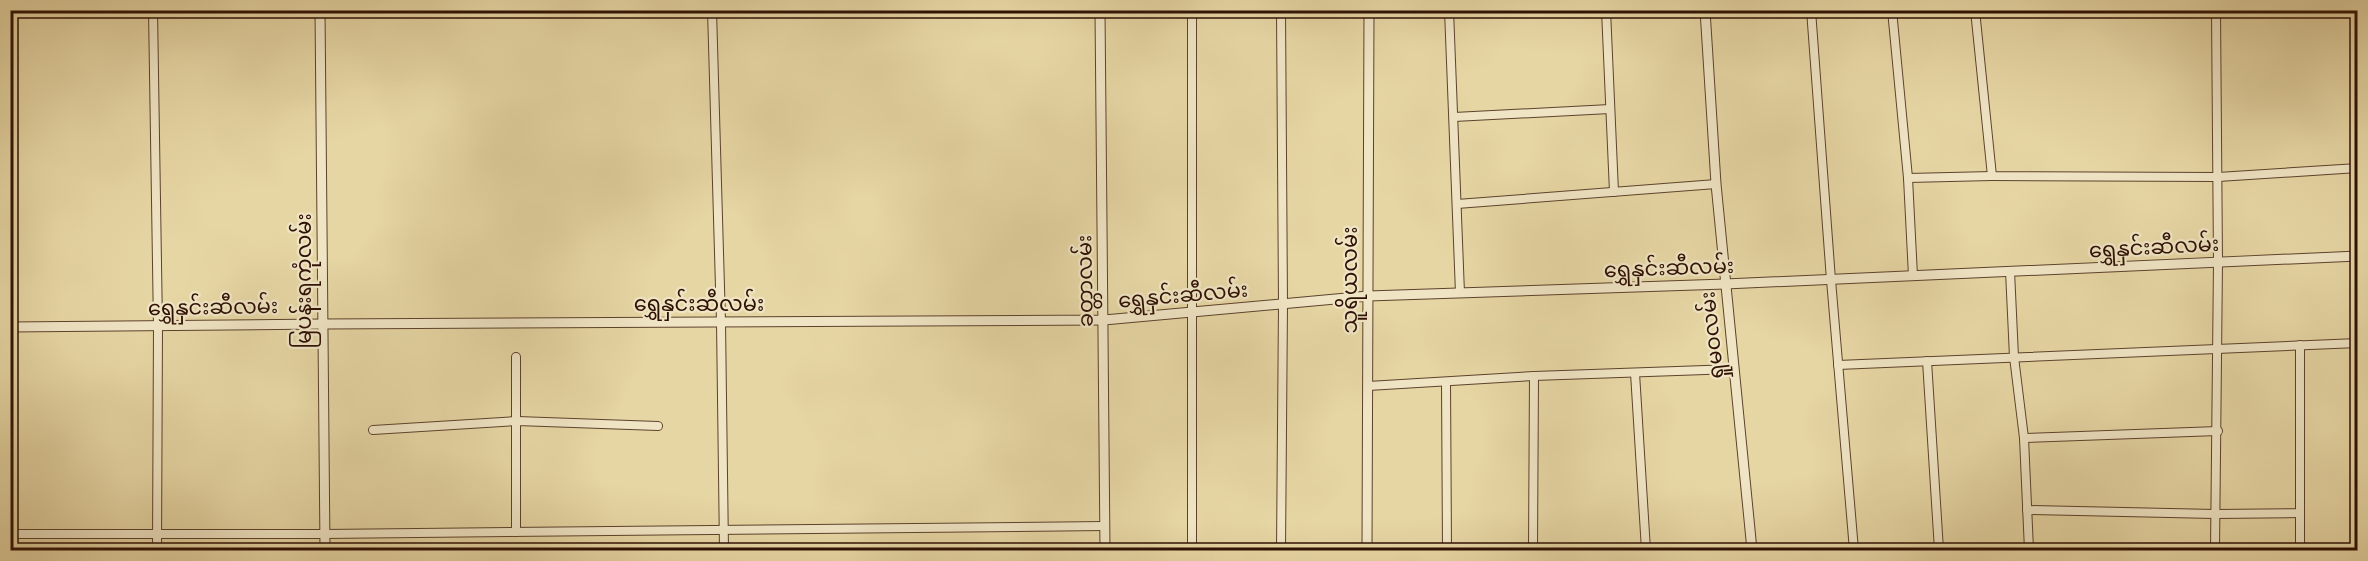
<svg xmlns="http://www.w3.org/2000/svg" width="2368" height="561" font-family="'IM FELL English','Noto Sans Myanmar',serif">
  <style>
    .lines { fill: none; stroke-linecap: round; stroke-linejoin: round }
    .minor-casing { stroke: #5d422c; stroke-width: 10 }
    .tertiary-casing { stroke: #5d422c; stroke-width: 11 }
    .minor { stroke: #efe4c4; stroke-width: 8 }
    .tertiary { stroke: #efe4c4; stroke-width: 9 }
    .labels { text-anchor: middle; stroke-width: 4.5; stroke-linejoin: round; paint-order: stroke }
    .street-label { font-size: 21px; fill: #2f1104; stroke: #efe4c4 }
  </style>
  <rect width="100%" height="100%" fill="#e6d6a4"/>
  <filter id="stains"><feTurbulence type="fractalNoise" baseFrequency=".00333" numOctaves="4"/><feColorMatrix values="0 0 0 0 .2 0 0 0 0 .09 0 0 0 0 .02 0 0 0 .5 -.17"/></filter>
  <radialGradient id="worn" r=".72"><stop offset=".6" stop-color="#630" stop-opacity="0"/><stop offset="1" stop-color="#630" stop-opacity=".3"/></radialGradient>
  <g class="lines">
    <defs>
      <g id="minor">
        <path d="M153 10 158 327 157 550"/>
        <path d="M712 10 721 322 724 550"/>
        <path d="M1449 10 1460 293"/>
        <path d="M1606 10 1614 192"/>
        <path d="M1811 10 1831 280 1854 550"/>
        <path d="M1892 10 1908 178 1992 176"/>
        <path d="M1975 10 1992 176 2218 177 2358 168"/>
        <path d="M1454 117 1610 109"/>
        <path d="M1908 178 1913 276"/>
        <path d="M1457 204 1716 184"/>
        <path d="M2010 271 2014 357 2024 438 2029 550"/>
        <path d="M516 357V532"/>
        <path d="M1927 361 1939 550"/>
        <path d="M1838 365 2358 343"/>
        <path d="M1635 373 1646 550"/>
        <path d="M1446 382 1447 550"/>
        <path d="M1368 386 1534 376 1734 369"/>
        <path d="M373 430 517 421 658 426"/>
        <path d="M2024 438 2218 431"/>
        <path d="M2027 510 2215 514 2300 513V345"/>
        <path d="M2300 513V550"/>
        <path d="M10 534H324L1105 526"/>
        <path d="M1192 550V10"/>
        <path d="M1281 550 1283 304 1281 10"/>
        <path d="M1533 550 1534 376"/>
        <path d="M2215 550 2218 262 2216 10"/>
      </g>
      <g id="tertiary">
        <path d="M320 10 325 550"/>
        <path d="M1100 10 1105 550"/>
        <path d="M1705 10 1716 184 1752 550"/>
        <path d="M10 327 323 324 1104 320 1368 296 1725 284 2358 256"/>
        <path d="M1367 550 1369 10"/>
      </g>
    </defs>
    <use href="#minor" class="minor-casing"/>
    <use href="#tertiary" class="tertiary-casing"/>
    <use href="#minor" class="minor"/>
    <use href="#tertiary" class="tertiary"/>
  </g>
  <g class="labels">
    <g class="street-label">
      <text transform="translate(2154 247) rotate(-3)" y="7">ရွှေနှင်းဆီလမ်း</text>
      <text transform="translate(1669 268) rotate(-2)" y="7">ရွှေနှင်းဆီလမ်း</text>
      <text transform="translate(1350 280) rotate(-90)" y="7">သူရိယလမ်း</text>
      <text transform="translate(304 281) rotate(-90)" y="7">မြပန်းရကုံလမ်း</text>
      <text transform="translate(1085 281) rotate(-91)" y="7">ခတ္တာလမ်း</text>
      <text transform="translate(1183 295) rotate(-5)" y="7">ရွှေနှင်းဆီလမ်း</text>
      <text x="699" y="311">ရွှေနှင်းဆီလမ်း</text>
      <text transform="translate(213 307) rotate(-1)" y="7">ရွှေနှင်းဆီလမ်း</text>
      <text transform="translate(1712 336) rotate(-96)" y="7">ရှုမဝလမ်း</text>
    </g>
  </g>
  <rect width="2368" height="561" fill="none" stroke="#e6d6a4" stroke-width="36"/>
  <rect x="12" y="12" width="2344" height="537" fill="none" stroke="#2f1104" stroke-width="3"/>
  <rect x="18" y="18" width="2332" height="525" fill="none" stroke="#2f1104" stroke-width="1.5"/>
  <rect width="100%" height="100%" filter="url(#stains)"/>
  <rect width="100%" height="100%" fill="url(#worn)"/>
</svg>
